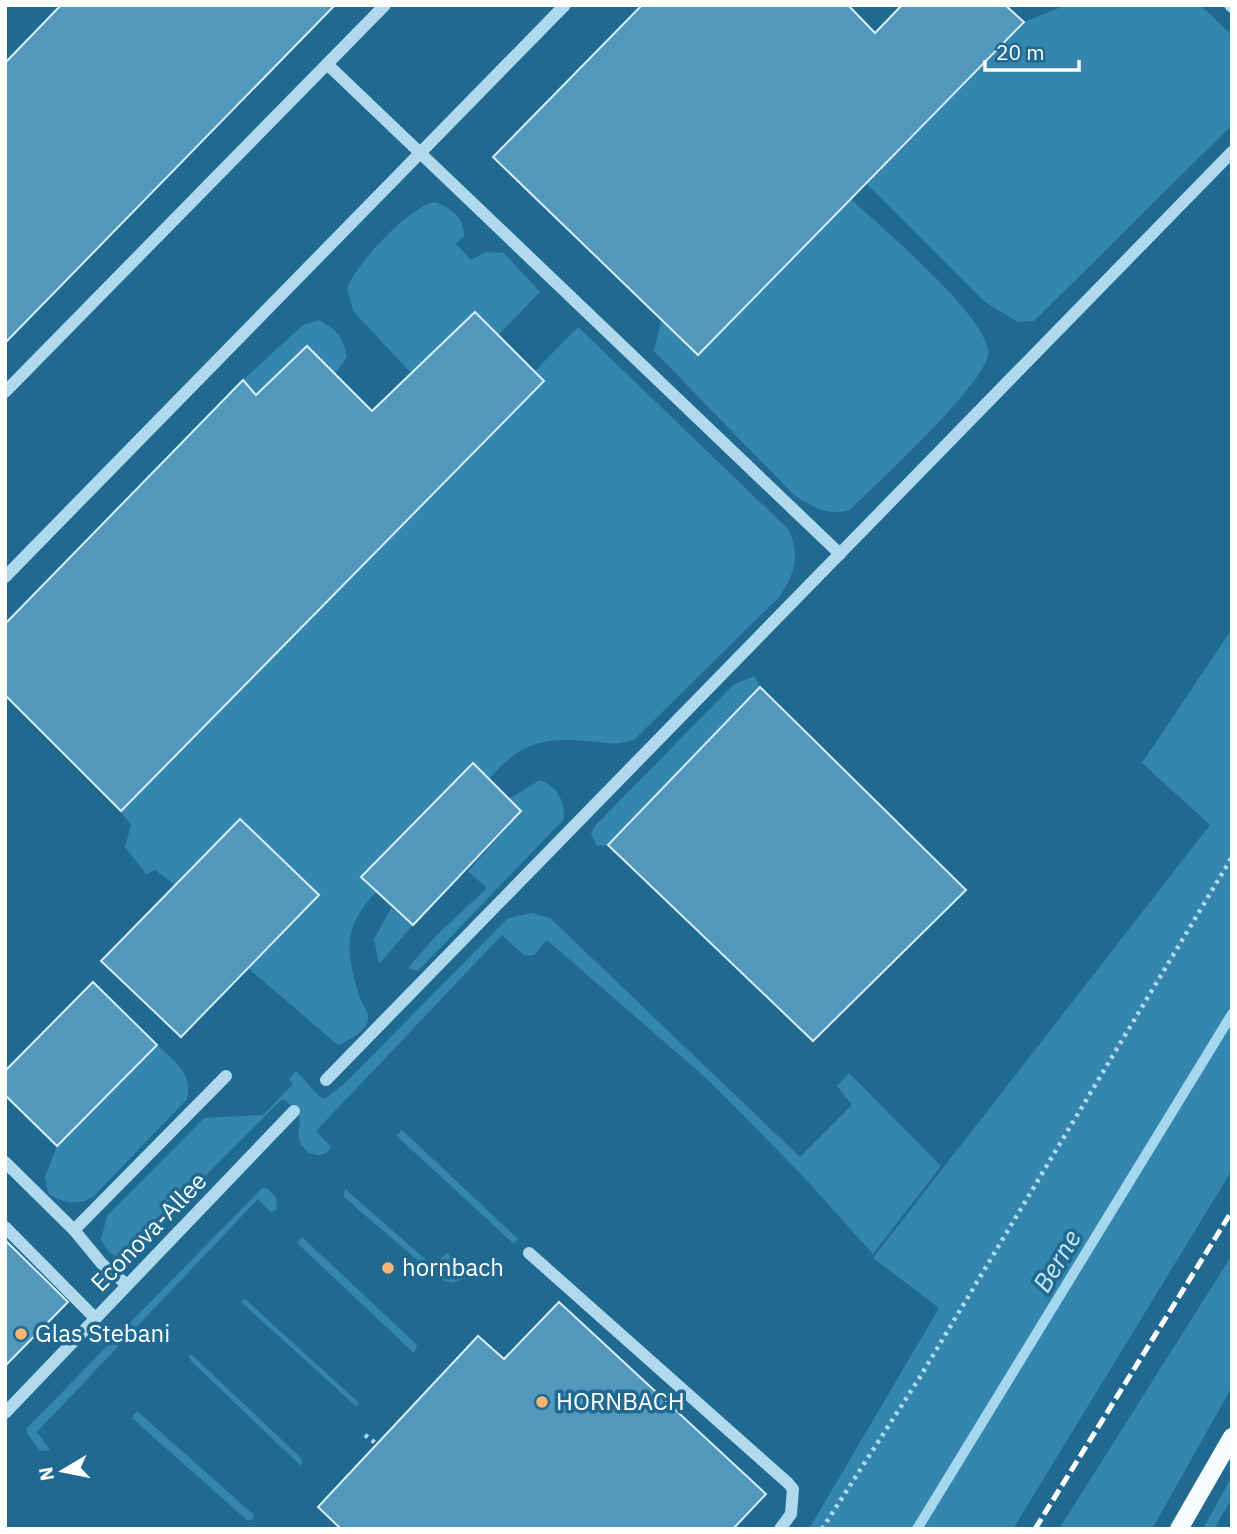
<svg xmlns="http://www.w3.org/2000/svg" width="1237" height="1534" font-family="'IBM Plex Sans',sans-serif">
  <style>
    .green { fill: #3486af }
    .lines { fill: none; stroke-linecap: round; stroke-linejoin: round }
    .stream { stroke: #a5d7ee; stroke-width: 10 }
    .building { fill: #5198bc; stroke: #d7eefa; stroke-width: 2 }
    .path { stroke: #b1d9ed; stroke-width: 4.5; stroke-dasharray: 3.5 5; stroke-linecap: butt }
    .minor { stroke: #b1d9ed; stroke-width: 12 }
    .major { stroke: #f8fcff; stroke-width: 18 }
    .rail { stroke: #fff; stroke-width: 5; stroke-dasharray: 12 5; stroke-linecap: butt }
    .poi-dot { fill: #fab572; stroke: #206a91; stroke-width: 2.5 }
    .labels { text-anchor: middle; stroke-width: 7; stroke-linejoin: round; paint-order: stroke }
    .street-label { font-size: 24px; fill: #fff; stroke: #206a91 }
    .poi-label { font-size: 24px; fill: #fff; stroke: #206a91; text-anchor: start }
    .water-label { font-size: 26px; font-style: italic; fill: #c7e6f6; stroke: #206a91 }
  </style>
  <rect width="100%" height="100%" fill="#206a91"/>
  <g class="green">
    <path d="M1066 5H1200L1232 35V125L1034 321 1018 322 985 302 866 183 1024 22Z"/>
    <path d="M851 199C877 224 995 322 988 356 980 389 878 482 850 510 827 517 812 506 794 495L654 351 661 321 698 354Z"/>
    <path d="M436 202C454 211 463 216 464 236L456 244 471 260 486 252 504 253 540 292 498 335 475 312 411 373 353 311 347 288C357 263 410 205 436 202Z"/>
    <path d="M319 320C337 330 343 337 347 357L335 374 307 347 256 395 243 380 303 325Z"/>
    <path d="M578 327 789 530C800 557 795 573 780 596L635 739C621 745 613 744 598 742 548 737 523 739 489 779L473 763 362 877 377 891C342 928 346 950 359 996 361 1003 368 1010 368 1016 370 1030 348 1041 338 1045L248 968 319 895 240 819 175 885 155 870 146 874 125 847 131 825 121 812 544 381 535 371Z"/>
    <path d="M1232 629V1170L1013 1529H809L939 1308 873 1258 1210 825 1142 763Z"/>
    <path d="M754 676 760 687 608 845 597 846 591 834 595 826 733 685Z"/>
    <path d="M540 780C557 786 565 801 564 819L418 971 408 968 437 935 487 888 468 871 521 812 509 799Z"/>
    <path d="M391 908 413 925 379 964 374 939Z"/>
    <path d="M532 913 550 918 800 1157 852 1105 837 1086 849 1073 941 1166 873 1254 799 1172 707 1079 547 940 534 955 525 956 502 935 316 1131 331 1147C324 1162 302 1154 299 1139 297 1130 303 1121 297 1111 294 1107 288 1103 285 1100H281L124 1257C112 1257 106 1250 101 1239L107 1216 204 1118 263 1115 293 1084 289 1079 296 1071 321 1098H326L345 1083 508 918Z"/>
    <path d="M157 1045C175 1061 193 1074 187 1099L94 1196C80 1206 62 1204 48 1193L45 1177 57 1146Z"/>
    <path d="M402 1130 518 1239 516 1242 513 1243 400 1139 397 1135Z"/>
    <path d="M262 1188H267L276 1197 277 1210 271 1212 258 1199 37 1432 50 1450 40 1451 27 1433V1428Z"/>
    <path d="M345 1189 433 1266 447 1253 470 1273V1277L451 1283 438 1278 344 1197Z"/>
    <path d="M302 1237 417 1345 414 1353 297 1243Z"/>
    <path d="M1232 1255V1387L1152 1529H1059Z"/>
    <path d="M245 1299 358 1402 357 1407 241 1302Z"/>
    <path d="M192 1355 302 1459 301 1466 191 1361 189 1356Z"/>
    <path d="M137 1411 254 1515 253 1519 248 1521 132 1418Z"/>
    <path d="M1232 1476V1498L1214 1529H1203Z"/>
  </g>
  <g class="lines">
    <path class="stream" d="M917 1529 1232 1014"/>
  </g>
  <g class="building">
    <path d="M61 5H335L5 343V63Z"/>
    <path d="M642 5H848L875 33 902 5H1005L1024 22 698 355 493 157Z"/>
    <path d="M475 312 544 381 121 811 5 695V624L243 380 256 395 307 346 372 411Z"/>
    <path d="M760 687 966 890 813 1041 608 845Z"/>
    <path d="M473 763 521 811 413 925 361 877Z"/>
    <path d="M240 819 319 895 181 1037 101 961Z"/>
    <path d="M93 982 157 1045 57 1146 5 1095V1071Z"/>
    <path d="M5 1240 68 1302 5 1366Z"/>
    <path d="M559 1302 766 1494 733 1529H341L318 1507 478 1336 504 1359Z"/>
  </g>
  <g class="lines">
    <g class="path">
      <path d="M365 1435 378 1445"/>
      <path d="M822 1529 920 1377 1232 857"/>
    </g>
    <g class="minor">
      <path d="M1230 5 1232 7"/>
      <path d="M327 64 840 554"/>
      <path d="M5 392 385 5"/>
      <path d="M5 577 565 5"/>
      <path d="M326 1080 1232 152"/>
      <path d="M5 1162 74 1230 102 1264 127 1285"/>
      <path d="M5 1227 95 1318"/>
      <path d="M74 1230 226 1076"/>
      <path d="M529 1253 788 1483 793 1489 791 1514 780 1529"/>
      <path d="M5 1413 294 1111"/>
    </g>
    <path class="major" d="M1179 1529 1232 1437"/>
    <path class="rail" d="M1035 1529 1232 1211"/>
  </g>
  <g class="poi-dot">
    <circle cx="388" cy="1268" r="7"/>
    <circle cx="21" cy="1334" r="7"/>
    <circle cx="542" cy="1402" r="7"/>
  </g>
  <g class="labels">
    <g class="street-label">
      <text transform="translate(149 1232) rotate(-46)" y="8">Econova-Allee</text>
    </g>
    <g class="poi-label">
      <text x="402" y="1276">hornbach</text>
      <text x="35" y="1342">Glas Stebani</text>
      <text x="556" y="1410">HORNBACH</text>
    </g>
    <g class="water-label">
      <text transform="translate(1057 1261) rotate(-59)" y="9">Berne</text>
    </g>
  </g>
  <rect width="1237" height="1534" fill="none" stroke="#ffffff" stroke-width="14"/>
  <g transform="translate(63 1471) rotate(260)" stroke="#206a91" stroke-width="5" paint-order="stroke">
  <path d="M0-5L12 26L0 18L-12 26Z" fill="#ffffff"/>
  <text y="-10" font-size="19" font-weight="bold" text-anchor="middle" fill="#ffffff">N</text>
  </g>
  <path d="M985 60v10h94v-10" fill="none" stroke="#ffffff" stroke-width="3.5"/>
  <text x="996" y="60" font-size="21" fill="#ffffff" stroke="#206a91" stroke-width="5" paint-order="stroke">20 m</text>
</svg>
